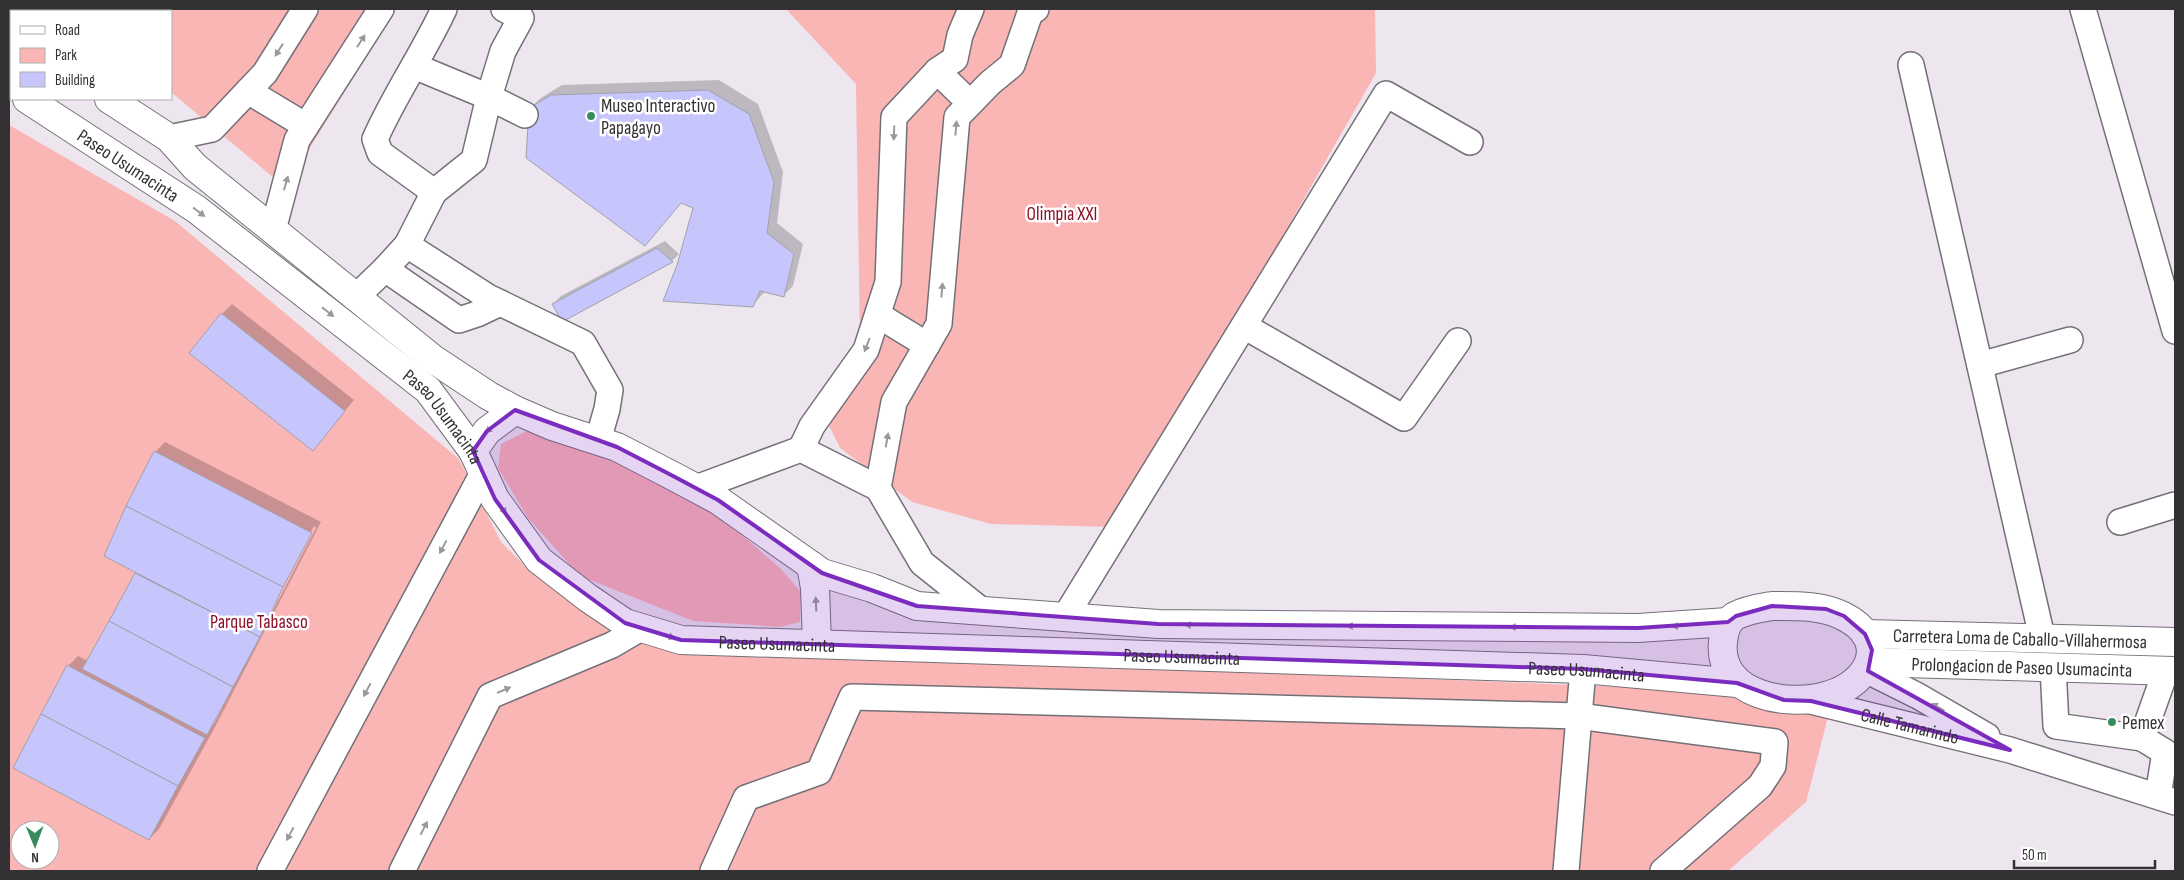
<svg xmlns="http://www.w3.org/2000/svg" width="2184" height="880" font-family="'Sofia Sans Condensed',sans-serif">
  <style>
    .green { fill: #fab5b5; fill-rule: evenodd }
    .shadow { fill: #0003; fill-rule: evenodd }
    .building { fill: #c6c6fd; stroke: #a1a1aa }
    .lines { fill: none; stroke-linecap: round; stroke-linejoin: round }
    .minor-casing { stroke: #757078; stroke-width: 28 }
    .major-casing { stroke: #757078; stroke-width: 30 }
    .minor { stroke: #fff; stroke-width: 25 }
    .major { stroke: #fff; stroke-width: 28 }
    .oneway { fill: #9a989a }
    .marked { fill: #7b2cbf; fill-opacity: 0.2; stroke: #7b2cbf; stroke-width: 4; stroke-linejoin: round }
    .poi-dot { fill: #378b5d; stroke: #fff; stroke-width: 2 }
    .labels { text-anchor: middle; stroke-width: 5; stroke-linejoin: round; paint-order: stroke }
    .poi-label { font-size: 19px; fill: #343135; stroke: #fff; text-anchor: start }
    .street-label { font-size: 19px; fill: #343135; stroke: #fff }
    .park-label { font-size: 19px; fill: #8d1127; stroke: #fff }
  </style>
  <rect width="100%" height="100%" fill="#ede6ef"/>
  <g class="green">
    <path d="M27 9H396L308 151 292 193 171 92V11H31Z"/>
    <path d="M786 9H1375L1376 73 1116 527 991 524 912 502 840 448 817 401 860 339 856 84Z"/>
    <path d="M9 125 175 221 459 459 501 542 530 571 578 608 622 635 906 658 1723 691 1828 717 1806 802 1728 871H9ZM20 830H50V860H20Z"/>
    <path d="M527 431 637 466 714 511 781 569 801 592 800 622 781 627 693 621 580 576 528 518 498 468 501 444Z"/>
  </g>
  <g class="shadow">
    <path d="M719 80 758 104 783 172 777 223 803 244 793 286 783 296 765 291 753 305 678 265 694 208 682 202 645 245 530 108 541 98 562 85Z"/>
    <path d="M665 241 679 254 672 261 563 320 553 304 561 296Z"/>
    <path d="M232 304 354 400 313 449 222 314Z"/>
    <path d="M165 442 321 522 215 727 159 829 149 839 68 666 78 656 88 661 137 573 155 452ZM314 526 316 528 214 724H211Z"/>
  </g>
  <g class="building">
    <path d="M708 90 749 114 774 182 767 233 794 254 784 297 760 291 753 307 663 301 677 265 693 208 681 203 645 246 526 158 529 108 551 95Z"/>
    <path d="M657 248 673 262 562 322 552 304Z"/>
    <path d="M221 313 345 411 313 451 189 353Z"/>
    <path d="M154 451 312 533 283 587 126 506Z"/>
    <path d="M126 506 283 587 260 637 104 556Z"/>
    <path d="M135 573 260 637 233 687 109 621Z"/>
    <path d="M109 621 233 687 207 735 82 669Z"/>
    <path d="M67 665 205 738 178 786 41 714Z"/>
    <path d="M41 714 178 786 149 840 13 768Z"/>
  </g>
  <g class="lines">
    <defs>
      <g id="minor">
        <path d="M444 9C423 54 395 94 375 139L380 153 434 192 474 160 489 97 503 51 521 18 504 9"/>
        <path d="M2083 9 2175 331"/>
        <path d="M1911 65 2042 637"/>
        <path d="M414 66 489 97 525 115"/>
        <path d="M937 71 970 103"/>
        <path d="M248 91 306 126"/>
        <path d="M169 138 212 129 265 73 305 9"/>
        <path d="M273 230 297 140 381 9"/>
        <path d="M407 245 488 297 583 343 610 390 607 409 598 440"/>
        <path d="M385 269 459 320 477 314 500 303"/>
        <path d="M356 297 385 269 407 245 434 192"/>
        <path d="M878 315 927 345"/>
        <path d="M1244 326 1404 418 1458 341"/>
        <path d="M1980 365 2070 340"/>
        <path d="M801 449 812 426 866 350 888 282 894 117 937 71 955 59 960 35 971 9"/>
        <path d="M696 488 801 449 878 488 922 563 981 610"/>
        <path d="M878 488 894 402 939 324 957 117 990 83 1012 65 1030 13 1036 9"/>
        <path d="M2120 522 2175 505"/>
        <path d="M1065 617 1386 94 1470 142"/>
        <path d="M2053 667 2056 726 2142 738 2166 670"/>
        <path d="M1866 670 1918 696 1987 736"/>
        <path id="s1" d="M1811 701 2010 750 2175 802"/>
        <path d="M2142 738 2165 752 2158 796"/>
        <path d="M270 871 483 473"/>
        <path d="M402 871 490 696 612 645 641 628"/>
        <path d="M713 871 746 798 819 772 852 697 1578 716 1775 742 1773 766 1760 786 1663 871"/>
        <path d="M1566 871 1583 669"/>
      </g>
      <g id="major">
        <path d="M9 45 11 46"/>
        <path id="s2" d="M27 99 196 209 428 390 473 451 495 499 539 560 588 598 625 623 681 640 1583 669 1737 683"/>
        <path d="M109 99 169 138 195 167 433 359 489 396 515 410 552 426 617 447 675 477 718 500 822 573 872 588 917 606 1158 624 1638 628 1728 622"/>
        <path d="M473 451 487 431 515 410"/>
        <path d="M811 565 815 588 817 644"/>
        <path d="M1772 606C1796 606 1821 605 1843 616 1890 639 1872 682 1829 695 1790 708 1717 696 1723 642 1724 632 1726 622 1735 616 1746 610 1760 608 1772 606Z"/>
        <path id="s3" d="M1865 634 2175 642"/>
        <path id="s4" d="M1870 662 2175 671"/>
      </g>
    </defs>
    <use href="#minor" class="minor-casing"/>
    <use href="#major" class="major-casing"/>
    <use href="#minor" class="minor"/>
    <use href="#major" class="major"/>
  </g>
  <defs><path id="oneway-solid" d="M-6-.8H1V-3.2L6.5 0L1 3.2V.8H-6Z" transform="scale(1.25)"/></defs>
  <g class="oneway">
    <use href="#oneway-solid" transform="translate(361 41) rotate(-57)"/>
    <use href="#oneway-solid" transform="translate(279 50) rotate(122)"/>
    <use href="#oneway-solid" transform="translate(956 128) rotate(-85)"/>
    <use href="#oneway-solid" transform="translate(894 133) rotate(92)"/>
    <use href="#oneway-solid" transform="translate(286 183) rotate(-74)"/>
    <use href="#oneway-solid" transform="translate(199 212) rotate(37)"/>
    <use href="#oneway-solid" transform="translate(942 290) rotate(-85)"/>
    <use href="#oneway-solid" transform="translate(328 312) rotate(38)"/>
    <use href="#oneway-solid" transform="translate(867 345) rotate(111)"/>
    <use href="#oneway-solid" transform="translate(491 428) rotate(140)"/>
    <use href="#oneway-solid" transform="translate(887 440) rotate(-80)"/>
    <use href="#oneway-solid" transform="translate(502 508) rotate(54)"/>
    <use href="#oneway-solid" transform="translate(443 547) rotate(118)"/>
    <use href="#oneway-solid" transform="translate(816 604) rotate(-92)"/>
    <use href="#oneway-solid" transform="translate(1192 625) rotate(-180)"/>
    <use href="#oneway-solid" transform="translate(1354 626) rotate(-180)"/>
    <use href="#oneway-solid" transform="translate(1679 626) rotate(176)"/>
    <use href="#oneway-solid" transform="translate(1517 627) rotate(-180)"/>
    <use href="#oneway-solid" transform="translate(668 636) rotate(17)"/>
    <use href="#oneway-solid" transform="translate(367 690) rotate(118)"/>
    <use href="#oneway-solid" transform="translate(504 690) rotate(-23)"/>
    <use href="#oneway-solid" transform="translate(1938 707) rotate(-150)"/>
    <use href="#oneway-solid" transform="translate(424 828) rotate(-63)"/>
    <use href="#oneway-solid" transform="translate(290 834) rotate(118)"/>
  </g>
  <path class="marked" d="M515 410 617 447 675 477 718 500 822 573 917 606 1158 624 1638 628 1728 622 1736 616 1772 606 1826 609 1844 616 1865 634 1872 650 1868 671 2010 750 1811 701 1784 700 1737 683 1583 669 681 640 625 623 539 560 495 499 473 451 487 431Z"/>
  <g class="poi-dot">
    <circle cx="591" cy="116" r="5"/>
    <circle cx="2112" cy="722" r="5"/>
  </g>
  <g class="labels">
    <g class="poi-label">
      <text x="601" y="112">Museo Interactivo<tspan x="601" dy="22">Papagayo</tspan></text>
      <text x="2122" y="729">Pemex</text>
    </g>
    <g class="street-label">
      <text dy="7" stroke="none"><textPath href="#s2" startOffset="121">Paseo Usumacinta</textPath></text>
      <text dy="7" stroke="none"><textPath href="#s2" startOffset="526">Paseo Usumacinta</textPath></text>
      <text dy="7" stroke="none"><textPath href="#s3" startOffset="155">Carretera Loma de Caballo-Villahermosa</textPath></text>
      <text dy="7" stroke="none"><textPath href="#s2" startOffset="961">Paseo Usumacinta</textPath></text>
      <text dy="7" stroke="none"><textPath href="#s2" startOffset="1366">Paseo Usumacinta</textPath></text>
      <text dy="7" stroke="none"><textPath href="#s4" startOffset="152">Prolongacion de Paseo Usumacinta</textPath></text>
      <text dy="7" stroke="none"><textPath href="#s2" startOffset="1771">Paseo Usumacinta</textPath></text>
      <text dy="7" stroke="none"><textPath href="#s1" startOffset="102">Calle Tamarindo</textPath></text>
    </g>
    <g class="park-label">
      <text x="1062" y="220">Olimpia XXI</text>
      <text x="259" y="628">Parque Tabasco</text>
    </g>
  </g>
  <rect width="2184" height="880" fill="none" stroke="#343135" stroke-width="20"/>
  <rect x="10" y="10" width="162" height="90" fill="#ffffff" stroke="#aeadae"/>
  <rect x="20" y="26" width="25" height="8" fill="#ffffff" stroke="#aeadae"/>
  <text x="55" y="35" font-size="15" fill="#343135">Road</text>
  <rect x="20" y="48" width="25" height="15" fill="#fab5b5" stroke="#aeadae"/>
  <text x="55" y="60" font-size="15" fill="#343135">Park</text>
  <rect x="20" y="72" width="25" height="15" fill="#c6c6fd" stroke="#aeadae"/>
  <text x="55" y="85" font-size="15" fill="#343135">Building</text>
  <g transform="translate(35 845) rotate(179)"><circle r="24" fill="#ffffff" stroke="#aeadae"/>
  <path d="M0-4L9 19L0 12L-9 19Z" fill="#378b5d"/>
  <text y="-8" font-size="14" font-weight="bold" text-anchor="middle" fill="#343135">N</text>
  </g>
  <path d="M2014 860v8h141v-8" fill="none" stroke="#343135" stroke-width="2.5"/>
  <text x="2022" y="860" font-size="15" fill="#343135" stroke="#ffffff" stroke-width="4" paint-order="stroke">50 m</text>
</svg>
